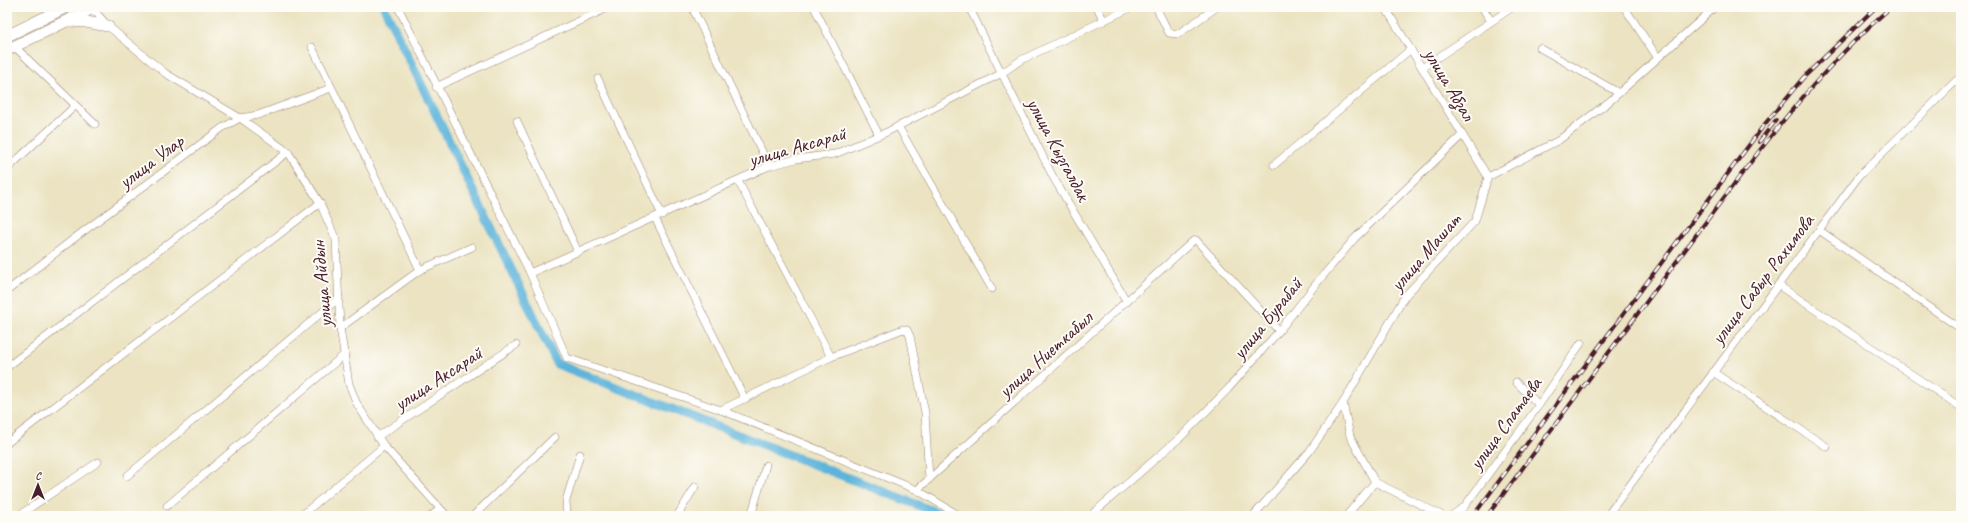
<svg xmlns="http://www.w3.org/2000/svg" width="1968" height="523" font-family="Caveat,sans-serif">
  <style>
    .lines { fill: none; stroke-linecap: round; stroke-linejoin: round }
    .canal { stroke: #5db4da; stroke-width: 9 }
    .street-casing { stroke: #9a8176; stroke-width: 8 }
    .primary-casing { stroke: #9a8176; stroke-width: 12 }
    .street { stroke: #fff; stroke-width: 7 }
    .primary { stroke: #fff; stroke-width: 11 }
    .rail-casing { stroke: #4a1f2b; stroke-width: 4 }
    .rail { stroke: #fdfcf7; stroke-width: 2.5; stroke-dasharray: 8; stroke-linecap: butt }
    .labels { text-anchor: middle; stroke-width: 4; stroke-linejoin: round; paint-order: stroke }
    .street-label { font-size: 20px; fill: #4a1f2b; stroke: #fdfcf7 }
  </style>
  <rect width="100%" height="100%" fill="#fdfcf7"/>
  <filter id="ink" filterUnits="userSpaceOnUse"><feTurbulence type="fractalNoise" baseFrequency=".025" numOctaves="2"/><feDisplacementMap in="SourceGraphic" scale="8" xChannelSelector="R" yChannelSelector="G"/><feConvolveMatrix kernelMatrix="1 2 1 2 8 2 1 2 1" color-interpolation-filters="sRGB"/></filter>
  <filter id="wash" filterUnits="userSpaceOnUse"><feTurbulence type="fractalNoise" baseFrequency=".012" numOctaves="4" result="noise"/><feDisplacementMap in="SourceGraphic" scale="16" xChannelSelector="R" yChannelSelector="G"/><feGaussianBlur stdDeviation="0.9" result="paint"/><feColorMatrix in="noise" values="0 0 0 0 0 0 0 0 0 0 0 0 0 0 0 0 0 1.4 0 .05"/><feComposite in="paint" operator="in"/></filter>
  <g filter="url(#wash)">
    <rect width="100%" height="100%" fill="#ebe3c1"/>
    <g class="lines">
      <path class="canal" d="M384 7 557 364 938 513 943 516"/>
    </g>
  </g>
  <g filter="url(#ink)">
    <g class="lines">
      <defs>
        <g id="street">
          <path d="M91 7 108 26 165 73 240 118 288 152 320 203 336 240 340 328 349 384 357 404 384 446 447 516"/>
          <path d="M398 7 530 273 567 358 721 410 917 490 960 516"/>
          <path d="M692 7 769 166"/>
          <path d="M814 7 879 135"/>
          <path d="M969 7 1053 177 1127 302"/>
          <path d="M1097 7 1104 21"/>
          <path d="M1156 7 1169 33 1178 34 1217 7"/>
          <path d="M1385 7 1488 177"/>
          <path d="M1482 7 1491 21"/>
          <path d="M1624 7 1658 58"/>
          <path d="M14 46 95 124"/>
          <path d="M312 47 420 270"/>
          <path d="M1540 48 1619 93"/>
          <path d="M1422 68 1513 7"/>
          <path d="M598 79 662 215"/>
          <path d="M436 87 603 10"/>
          <path d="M517 121 578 252"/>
          <path d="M898 126 992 289"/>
          <path d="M1274 165 1411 49"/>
          <path d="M7 169 75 106"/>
          <path d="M738 181 831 357"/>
          <path d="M655 218 745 399"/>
          <path d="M1819 230 1961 329"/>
          <path d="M530 273 769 166 796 159 835 154 887 132 1002 73 1021 60 1132 7"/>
          <path d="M1778 285 1959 406"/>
          <path d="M7 291 72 240 222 128 240 118 258 115 331 88"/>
          <path d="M340 328 420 270 472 247"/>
          <path d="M7 367 288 152"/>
          <path d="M1713 372 1827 447"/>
          <path d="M1516 382 1539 405"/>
          <path d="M1343 403 1350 436 1375 482 1346 516"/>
          <path d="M721 410 831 357 903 329 907 330 910 336 925 413 929 479"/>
          <path d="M377 437 516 345"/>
          <path d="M7 443 320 203"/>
          <path d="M127 476 339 298"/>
          <path d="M1375 482 1443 516"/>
          <path d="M917 490 1193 241 1196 240 1279 331"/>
          <path d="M167 506 345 354"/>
          <path d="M18 516 98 462"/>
          <path d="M301 516 384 446"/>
          <path d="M431 516 440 509"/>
          <path d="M473 516 555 437"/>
          <path d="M567 516 566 501 580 454"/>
          <path d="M677 516 695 487"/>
          <path d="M751 516 766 465"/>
          <path d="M1090 516 1183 435 1228 389 1279 331 1316 284 1355 238 1462 135"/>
          <path d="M1253 516 1309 452 1343 403 1405 296 1475 221 1488 177 1559 140 1610 101 1715 7"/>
          <path d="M1451 516 1464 507 1539 405 1581 343"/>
          <path d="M1607 516 1859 176 1961 76"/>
        </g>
        <g id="primary">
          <path d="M69 21 86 22 108 26"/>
          <path d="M7 36 66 7"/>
          <path d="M7 50 95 7"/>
        </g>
      </defs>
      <use href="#street" class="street-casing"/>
      <use href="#primary" class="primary-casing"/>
      <use href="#street" class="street"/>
      <use href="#primary" class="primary"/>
      <defs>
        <g id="rail">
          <path d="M1759 142 1776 120"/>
          <path d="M1473 516 1764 125 1803 78 1876 7"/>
          <path d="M1487 516C1554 426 1621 336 1688 246 1750 162 1812 76 1891 7"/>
        </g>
      </defs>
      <use href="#rail" class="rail-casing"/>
      <use href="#rail" class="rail"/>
    </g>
  </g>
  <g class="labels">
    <g class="street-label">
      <text transform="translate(1450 84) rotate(59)" y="7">улица Абзал</text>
      <text transform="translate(797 146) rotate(-16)" y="7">улица Аксарай</text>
      <text transform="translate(1059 149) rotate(62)" y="7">улица Кызгалдак</text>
      <text transform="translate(151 161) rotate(-37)" y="7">улица Улар</text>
      <text transform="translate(1425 252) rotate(-49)" y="7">улица Машат</text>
      <text transform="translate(1762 279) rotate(-53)" y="7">улица Сабыр Рахимова</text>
      <text transform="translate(321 284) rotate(-95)" y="7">улица Айдын</text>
      <text transform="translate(1267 318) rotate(-51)" y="7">улица Бурабай</text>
      <text transform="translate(1045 354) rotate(-42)" y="7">улица Ниеткабыл</text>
      <text transform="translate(438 378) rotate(-33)" y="7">улица Аксарай</text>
      <text transform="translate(1505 423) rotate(-54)" y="7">улица Спатаева</text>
    </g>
  </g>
  <rect width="1968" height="523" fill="none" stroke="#fdfcf7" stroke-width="24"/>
  <g transform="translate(38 485)" stroke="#fdfcf7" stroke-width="3" paint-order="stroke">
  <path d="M0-3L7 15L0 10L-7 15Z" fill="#4a1f2b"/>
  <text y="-6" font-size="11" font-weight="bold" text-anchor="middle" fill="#4a1f2b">С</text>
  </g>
</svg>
